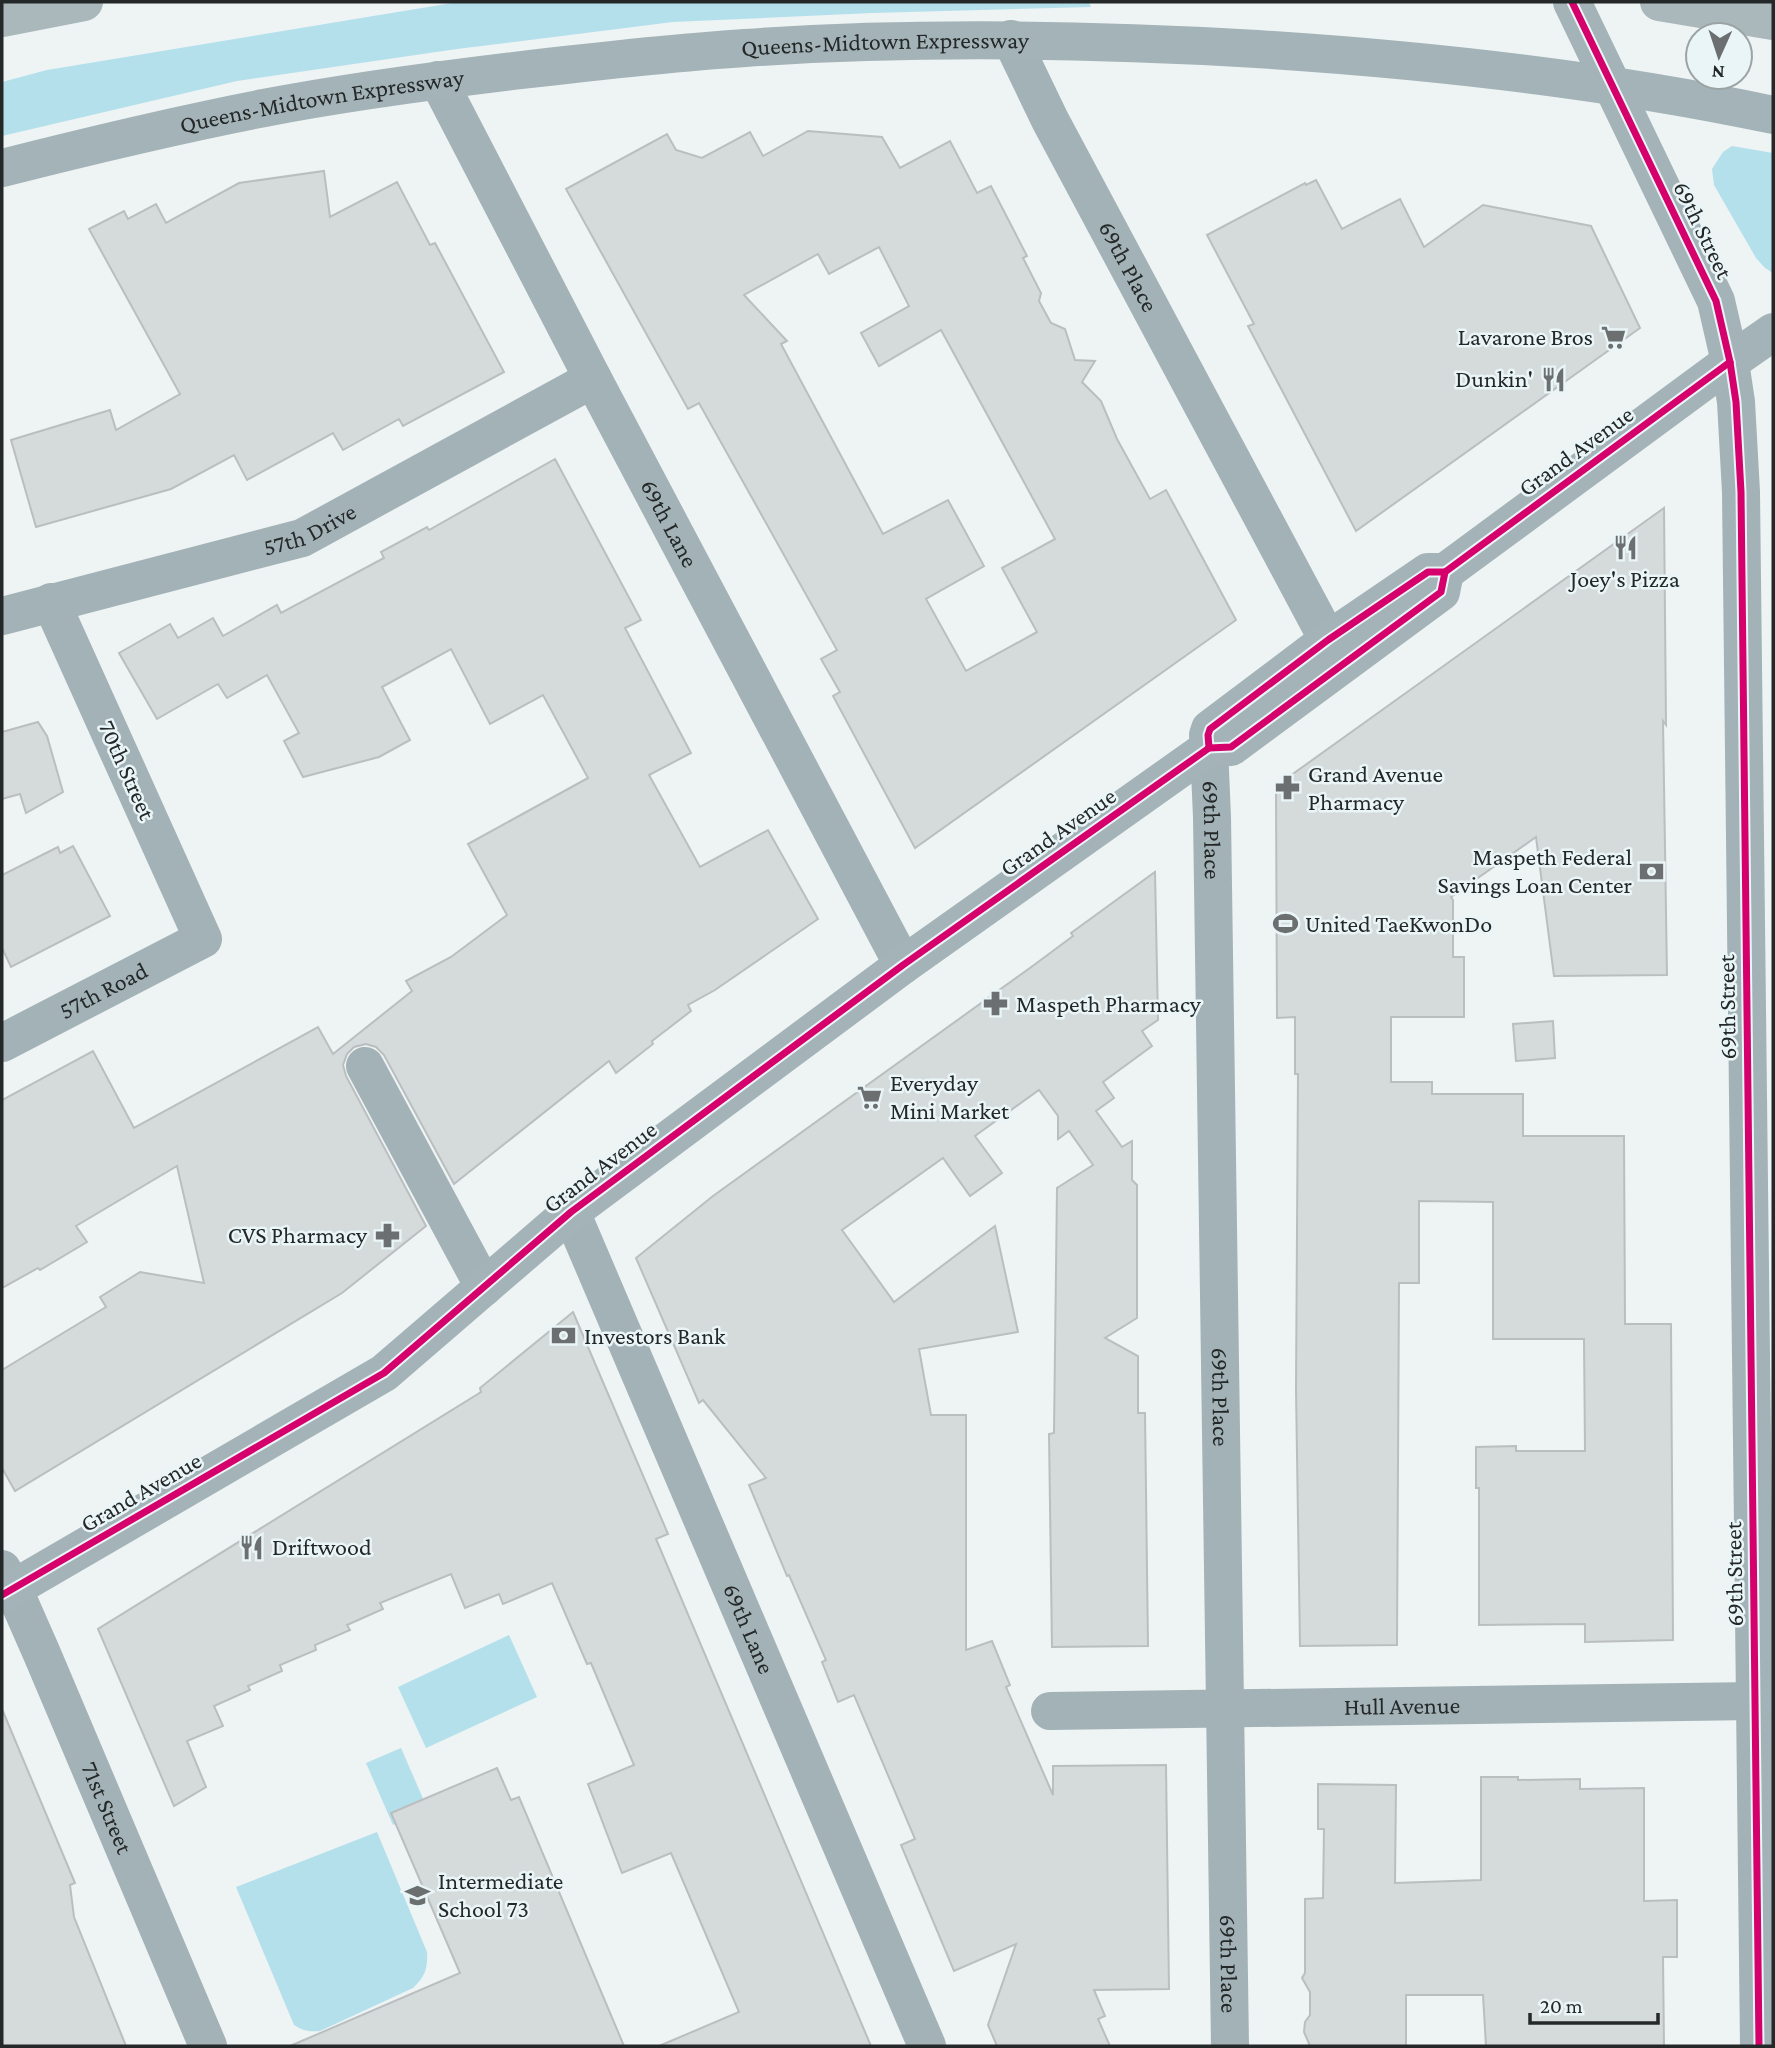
<svg xmlns="http://www.w3.org/2000/svg" width="1775" height="2048" font-family="'Crimson Pro',serif">
  <style>
    .green { fill: #b4e0ec }
    .building { fill: #d5dadb; stroke: #babebf; stroke-width: 2; fill-rule: evenodd }
    .lines { fill: none; stroke-linecap: round; stroke-linejoin: round }
    .minor { stroke: #a2b2b6; stroke-width: 38 }
    .major { stroke: #a3b3b7; stroke-width: 38 }
    .highway { stroke: #aab8bc; stroke-width: 38 }
    .cycleway-casing { stroke: #eaf5f8; stroke-width: 11 }
    .cycleway { stroke: #d6006c; stroke-width: 7 }
    .labels { text-anchor: middle; stroke-width: 5; stroke-linejoin: round; paint-order: stroke }
    .street-label { font-size: 24px; fill: #242829; stroke: #eaf5f8 }
    .poi-label { font-size: 24px; fill: #242829; stroke: #eaf5f8; text-anchor: start }
  </style>
  <rect width="100%" height="100%" fill="#eef3f4"/>
  <g class="green">
    <path d="M458 2H1089L1091 7 872 13 673 22 457 49 237 81 2 136V82L47 70Z"/>
    <path d="M1732 146 1773 153V273L1765 268 1756 258 1714 185 1712 169 1723 152Z"/>
    <path d="M509 1635 537 1697 426 1748 398 1687Z"/>
    <path d="M401 1748 428 1810 393 1825 366 1763Z"/>
    <path d="M377 1832 427 1952C428 1968 425 1977 413 1988L320 2031C310 2032 303 2031 294 2025L236 1887Z"/>
  </g>
  <g class="building">
    <path d="M808 131 882 137 900 168 950 141 977 193 991 186 1027 256 1023 258 1041 293 1039 301 1051 323 1065 329 1075 360 1095 361 1082 382 1101 401 1117 439 1150 499 1166 490 1236 620 915 848 833 696 840 692 821 659 837 650 699 403 688 409 566 189 667 134 676 150 702 158 750 132 763 156ZM879 247 909 306 861 333 879 366 941 330 1055 539 1002 568 1037 632 966 671 926 599 984 566 948 500 883 534 781 344 787 341 744 295 818 254 829 274Z"/>
    <path d="M324 171 330 217 397 182 430 245 435 243 504 372 403 426 399 419 343 450 333 433 247 480 234 455 171 489 36 527 11 440 110 410 116 430 180 394 89 229 124 211 128 219 156 204 166 223 239 183Z"/>
    <path d="M1316 180 1342 229 1400 199 1424 247 1483 205 1591 226 1640 328 1356 531 1248 326 1254 324 1207 235 1305 183 1306 185Z"/>
    <path d="M555 459 641 620 625 628 691 753 649 775 700 867 768 830 818 919 715 990 688 1005 691 1011 652 1041 653 1044 616 1073 609 1061 454 1184 384 1055 376 1047 366 1044 354 1047 347 1054 343 1065 346 1076 426 1226 342 1293 15 1491 2 1468V1370L106 1307 100 1297 140 1272 204 1283 177 1166 76 1226 87 1242 40 1270 38 1268 2 1288V1100L93 1051 134 1128 318 1027 333 1054 412 991 406 981 451 957 507 915 468 844 588 778 543 695 490 724 451 649 382 687 410 740 379 757 303 777 284 741 299 733 267 675 227 698 218 684 157 719 119 653 170 624 178 638 213 618 223 636 277 605 281 613 384 558 381 552 427 527 429 530Z"/>
    <path d="M1664 508 1666 725 1663 721 1667 975 1554 976 1536 837 1451 897 1453 900V957H1464V1017H1391V1082H1432V1094H1523V1136H1624L1625 1324H1671L1673 1640 1585 1642V1624L1479 1625V1488H1476V1447L1516 1446V1451H1585L1584 1339H1493V1202L1419 1201V1283H1399L1397 1645 1300 1646 1296 1390 1298 1074H1295V1017L1277 1018 1276 793 1283 781Z"/>
    <path d="M38 722 47 736 63 792 26 813 20 794 2 799V732Z"/>
    <path d="M73 846 110 916 11 967 2 948V875L58 847 60 853Z"/>
    <path d="M1155 872 1158 1020 1142 1031 1152 1046 1103 1082 1114 1098 1096 1111 1122 1147 1132 1141V1180L1137 1185V1318L1105 1338 1138 1356V1413H1145L1148 1646 1052 1647 1049 1434 1054 1433 1057 1188 1093 1165 1069 1131 1058 1139V1116L1039 1090 975 1136 1002 1173 970 1196 943 1158 842 1230 894 1302 995 1226 1018 1332 919 1349 931 1415H966V1650L992 1641 1010 1685 1006 1687 1053 1795V1766L1166 1765 1169 1989 1094 1990 1105 2016 1098 2019 1110 2046H997L988 2025 1016 1944 954 1971 901 1845 915 1839 854 1695 838 1702 822 1662 826 1660 789 1575 787 1576 749 1485 766 1478 703 1400 699 1403 636 1258 713 1196 1034 965 1073 936 1071 933Z"/>
    <path d="M1553 1021 1555 1058 1516 1061 1513 1024Z"/>
    <path d="M573 1312 668 1534 656 1539 871 2046H659L739 2012 671 1853 622 1873 588 1784 634 1765 591 1663 587 1664 552 1583 503 1604 499 1594 465 1608 451 1574 380 1603 383 1609 347 1625 350 1630 315 1645 316 1650 280 1665 282 1671 248 1686 250 1690 214 1706 223 1726 187 1741 206 1787 174 1806 98 1629 481 1392 480 1388Z"/>
    <path d="M2 1709 75 1883 70 1885 74 1917 126 2046H2Z"/>
    <path d="M497 1768 511 1800 519 1797 624 2046H290L460 1973 391 1813Z"/>
    <path d="M1481 1777H1518V1780L1580 1779V1789L1644 1788V1901L1677 1900V1957H1663L1664 2046H1486L1483 1995H1406V2046H1310L1304 2032 1305 2022 1310 2015V1992L1302 1978 1305 1973V1899L1323 1898 1324 1829H1318V1784L1396 1785 1395 1883 1481 1880Z"/>
  </g>
  <g class="lines">
    <g class="minor">
      <path id="s1" d="M1011 39 1050 120 1328 640"/>
      <path id="s2" d="M438 80 593 379 903 965"/>
      <path d="M1730 362 1736 402 1741 492 1759 2046"/>
      <path id="s3" d="M2 616 302 538 593 379"/>
      <path id="s4" d="M1209 748 1212 817 1230 2046"/>
      <path id="s5" d="M2 1043 203 939 51 602"/>
      <path d="M365 1066 484 1287"/>
      <path id="s6" d="M571 1212 927 2046"/>
      <path id="s7" d="M2 1569 13 1588 42 1654 208 2046"/>
      <path id="s8" d="M1050 1711 1755 1701"/>
    </g>
    <g class="major">
      <path d="M1572 2 1716 301 1730 362"/>
      <path id="s9" d="M2 168C89 146 176 125 264 108 347 92 430 81 513 71 590 62 668 53 745 48 916 36 1087 39 1257 49 1431 60 1603 79 1773 115"/>
      <path d="M1209 748 1208 735 1210 729 1328 640 1428 572H1445L1730 362 1773 332"/>
      <path d="M2 1595 384 1373 571 1212 903 965 1209 748 1231 747 1441 592 1445 572"/>
    </g>
    <g class="highway">
      <path d="M1659 2 1773 21"/>
      <path d="M2 18 84 2"/>
    </g>
    <defs>
      <g id="cycleway">
        <path d="M1572 2 1716 301 1730 362 1736 402 1741 492 1759 2046"/>
        <path d="M1209 748 1208 735 1210 729 1328 640 1428 572H1445L1730 362"/>
        <path d="M2 1595 384 1373 571 1212 903 965 1209 748 1231 747 1441 592 1445 572"/>
      </g>
    </defs>
    <use href="#cycleway" class="cycleway-casing"/>
    <use href="#cycleway" class="cycleway"/>
  </g>
  <defs>
    <symbol id="supermarket-bare" viewBox="-9 -9 18 18"><path d="M-6-5.5h2.5l.6 2H6L4.5 2H-2.5L-4.4-4H-6ZM-1.5 3.2a1.3 1.3 0 1 0 .1 0ZM3 3.2a1.3 1.3 0 1 0 .1 0Z" fill="#6b6f70" stroke="#eaf5f8" stroke-width="2.5" paint-order="stroke"/></symbol>
    <symbol id="restaurant-bare" viewBox="-9 -9 18 18"><path d="M-5-6h1v4h1v-4h1v4h1v-4h1v5L-1.5 .5V6h-2V.5L-5-1ZM5-6V6H3V1.5H1.5Q1.5-4 5-6Z" fill="#6b6f70" stroke="#eaf5f8" stroke-width="2.5" paint-order="stroke"/></symbol>
    <symbol id="pharmacy-bare" viewBox="-9 -9 18 18"><path d="M-2-6h4v4h4v4h-4v4h-4v-4h-4v-4h4Z" fill="#6b6f70" stroke="#eaf5f8" stroke-width="2.5" paint-order="stroke"/></symbol>
    <symbol id="bank-bare" viewBox="-9 -9 18 18"><path d="M-6-4H6V4H-6ZM0-2.3a2.3 2.3 0 1 0 0 4.6a2.3 2.3 0 1 0 0-4.6Z" fill="#6b6f70" stroke="#eaf5f8" stroke-width="2.5" paint-order="stroke"/></symbol>
    <symbol id="stadium-bare" viewBox="-9 -9 18 18"><path d="M0-5a6.5 5 0 1 0 0 10a6.5 5 0 1 0 0-10ZM-3.5-1.8h7v3.6h-7Z" fill="#6b6f70" stroke="#eaf5f8" stroke-width="2.5" paint-order="stroke"/></symbol>
    <symbol id="school-bare" viewBox="-9 -9 18 18"><path d="M0-5L7-2L0 1L-7-2ZM-4 1L0 2.5L4 1V4Q0 6-4 4Z" fill="#6b6f70" stroke="#eaf5f8" stroke-width="2.5" paint-order="stroke"/></symbol>
  </defs>
  <g fill-rule="evenodd">
    <use href="#supermarket-bare" x="1596" y="320" width="35" height="35"/>
    <use href="#restaurant-bare" x="1536" y="362" width="35" height="35"/>
    <use href="#restaurant-bare" x="1608" y="530" width="35" height="35"/>
    <use href="#pharmacy-bare" x="1270" y="770" width="35" height="35"/>
    <use href="#bank-bare" x="1634" y="854" width="35" height="35"/>
    <use href="#stadium-bare" x="1268" y="906" width="35" height="35"/>
    <use href="#pharmacy-bare" x="978" y="986" width="35" height="35"/>
    <use href="#supermarket-bare" x="852" y="1080" width="35" height="35"/>
    <use href="#pharmacy-bare" x="370" y="1218" width="35" height="35"/>
    <use href="#bank-bare" x="546" y="1318" width="35" height="35"/>
    <use href="#restaurant-bare" x="234" y="1530" width="35" height="35"/>
    <use href="#school-bare" x="400" y="1878" width="35" height="35"/>
  </g>
  <g class="labels">
    <g class="street-label">
      <text dy="8" stroke="none"><textPath href="#s9" startOffset="894">Queens-Midtown Expressway</textPath></text>
      <text dy="8" stroke="none"><textPath href="#s9" startOffset="327">Queens-Midtown Expressway</textPath></text>
      <text transform="translate(1703 230) rotate(64)" y="8">69th Street</text>
      <text dy="8" stroke="none"><textPath href="#s1" startOffset="256">69th Place</textPath></text>
      <text transform="translate(1576 451) rotate(-36)" y="8">Grand Avenue</text>
      <text dy="8" stroke="none"><textPath href="#s2" startOffset="500">69th Lane</textPath></text>
      <text dy="8" stroke="none"><textPath href="#s3" startOffset="320">57th Drive</textPath></text>
      <text transform="translate(127 770) rotate(66)" y="8">70th Street</text>
      <text dy="8" stroke="none"><textPath href="#s4" startOffset="82">69th Place</textPath></text>
      <text transform="translate(1058 832) rotate(-35)" y="8">Grand Avenue</text>
      <text dy="8" stroke="none"><textPath href="#s5" startOffset="114">57th Road</textPath></text>
      <text transform="translate(1727 1007) rotate(-91)" y="8">69th Street</text>
      <text transform="translate(600 1167) rotate(-37)" y="8">Grand Avenue</text>
      <text dy="8" stroke="none"><textPath href="#s4" startOffset="649">69th Place</textPath></text>
      <text transform="translate(141 1492) rotate(-30)" y="8">Grand Avenue</text>
      <text transform="translate(1734 1574) rotate(-91)" y="8">69th Street</text>
      <text dy="8" stroke="none"><textPath href="#s6" startOffset="453">69th Lane</textPath></text>
      <text dy="8" stroke="none"><textPath href="#s8" startOffset="352">Hull Avenue</textPath></text>
      <text dy="8" stroke="none"><textPath href="#s7" startOffset="261">71st Street</textPath></text>
      <text dy="8" stroke="none"><textPath href="#s4" startOffset="1216">69th Place</textPath></text>
    </g>
    <g class="poi-label">
      <text x="1593" y="345" text-anchor="end">Lavarone Bros</text>
      <text x="1533" y="387" text-anchor="end">Dunkin'</text>
      <text x="1625" y="587" text-anchor="middle">Joey's Pizza</text>
      <text x="1308" y="782">Grand Avenue<tspan x="1308" dy="28">Pharmacy</tspan></text>
      <text x="1632" y="865" text-anchor="end">Maspeth Federal<tspan x="1632" dy="28">Savings Loan Center</tspan></text>
      <text x="1305" y="932">United TaeKwonDo</text>
      <text x="1016" y="1012">Maspeth Pharmacy</text>
      <text x="890" y="1091">Everyday<tspan x="890" dy="28">Mini Market</tspan></text>
      <text x="367" y="1243" text-anchor="end">CVS Pharmacy</text>
      <text x="584" y="1344">Investors Bank</text>
      <text x="272" y="1555">Driftwood</text>
      <text x="438" y="1889">Intermediate<tspan x="438" dy="28">School 73</tspan></text>
    </g>
  </g>
  <rect width="1775" height="2048" fill="none" stroke="#242829" stroke-width="7"/>
  <g transform="translate(1719 56) rotate(183)"><circle r="33" fill="#eaf5f8" stroke="#9ba3a5" stroke-width="2"/>
  <path d="M0-5L12 26L0 18L-12 26Z" fill="#6b6f70"/>
  <text y="-10" font-size="19" font-weight="bold" text-anchor="middle" fill="#242829">N</text>
  </g>
  <path d="M1530 2013v10h128v-10" fill="none" stroke="#242829" stroke-width="3.5"/>
  <text x="1540" y="2013" font-size="21" fill="#242829" stroke="#eaf5f8" stroke-width="5" paint-order="stroke">20 m</text>
</svg>
